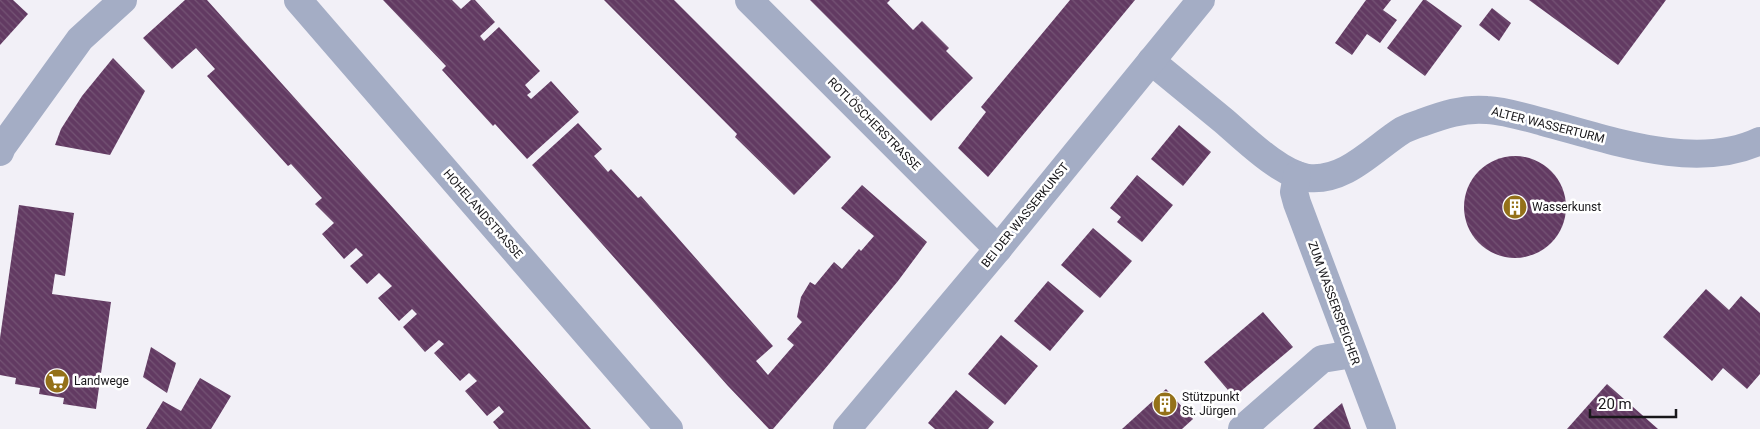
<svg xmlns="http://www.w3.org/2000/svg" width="1760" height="429" font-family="Roboto,sans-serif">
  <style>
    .building { fill: url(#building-back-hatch) }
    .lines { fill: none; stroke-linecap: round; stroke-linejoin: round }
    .minor { stroke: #a4adc5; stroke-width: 28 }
    .labels { text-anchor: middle; stroke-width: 5; stroke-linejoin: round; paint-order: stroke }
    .street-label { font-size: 12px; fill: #18171a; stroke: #fff }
    .poi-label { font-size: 12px; fill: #18171a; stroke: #fff; text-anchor: start }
  </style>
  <defs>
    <pattern id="building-back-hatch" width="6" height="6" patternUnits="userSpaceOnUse" patternTransform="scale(1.25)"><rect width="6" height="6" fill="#623a62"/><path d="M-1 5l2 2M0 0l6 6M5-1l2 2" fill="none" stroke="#745374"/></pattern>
  </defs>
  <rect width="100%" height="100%" fill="#f2f0f7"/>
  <g class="building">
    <path d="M0 0H13L28 14 0 45Z"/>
    <path d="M185 0H207L591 429H499L493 422 504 412 499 406 487 416 465 391 477 381 469 373 460 381 434 353 444 344 439 340 425 352 403 327 417 314 412 309 399 321 378 298 392 286 379 273 367 284 350 266 363 255 356 248 344 259 322 234 334 223 315 204 322 198 291 164 288 166 207 76 215 69 196 48 172 69 143 38Z"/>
    <path d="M383 0H452L461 9 471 0H475L495 22 480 36 484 41 499 27 540 71 525 85 531 92 527 95 531 99 551 81 579 112 527 159 495 124 493 126 442 70 446 66Z"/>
    <path d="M604 0H674L831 157 794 195 735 137 737 134Z"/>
    <path d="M810 0H890L887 3 913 30 922 21 949 48 946 51 973 78 931 121Z"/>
    <path d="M1070 0H1135L988 177 958 148 986 112 981 107Z"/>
    <path d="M1366 0H1391L1383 10 1397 20 1380 43 1367 34 1352 55 1335 43Z"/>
    <path d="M1423 0H1426L1462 26 1425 76 1387 48Z"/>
    <path d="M1529 0H1666L1618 65Z"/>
    <path d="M1492 8 1511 23 1499 41 1479 25Z"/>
    <path d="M113 58 145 91 110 155 55 145 61 129 82 96Z"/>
    <path d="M578 123 602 149 594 156 608 172 611 169 638 198 641 196 773 346 756 361 768 375 794 345 787 339 802 322 797 317 801 297 810 282 815 285 834 262 842 269 859 249 861 251 874 236 841 208 862 185 927 242 898 281 824 370 773 429H769L728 386 532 165Z"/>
    <path d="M1179 125 1211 152 1183 186 1151 159Z"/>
    <circle cx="1515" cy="207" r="51"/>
    <path d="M1137 175 1173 205 1142 242 1117 222 1121 217 1110 208Z"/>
    <path d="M19 205 74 213 65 276 55 274 52 294 111 302 96 409 63 404 64 398 39 394 40 388 15 384 16 378 0 375V338Z"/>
    <path d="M1093 228 1132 261 1100 298 1061 265Z"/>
    <path d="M1048 281 1084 311 1050 351 1014 321Z"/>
    <path d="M1706 289 1729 310 1741 296 1760 313V374L1747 389 1723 368 1712 381 1663 337Z"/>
    <path d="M1263 312 1293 347 1234 397 1204 362Z"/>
    <path d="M1001 335 1038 366 1005 405 968 374Z"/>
    <path d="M151 347 176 363 167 393 143 377Z"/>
    <path d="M200 378 231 396 211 429H146L163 401 181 411Z"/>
    <path d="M1607 384 1658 429H1567Z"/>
    <path d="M1166 389 1193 419 1182 429H1122Z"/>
    <path d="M956 390 994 422 988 429H935L928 423Z"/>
    <path d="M1342 403 1351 429H1313L1317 425Z"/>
  </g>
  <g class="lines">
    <g class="minor">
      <path d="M298 0 669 429"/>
      <path d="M749 0 998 249"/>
      <path d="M1151 61C1175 81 1200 101 1224 121 1245 139 1280 174 1308 178 1346 182 1374 148 1403 130 1409 127 1415 125 1421 123 1443 115 1463 108 1487 110 1505 111 1525 117 1543 122 1608 139 1695 172 1760 141"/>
      <path d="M0 152 2 147 80 39 123 0"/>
      <path d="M1297 175 1294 192 1297 203 1382 429"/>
      <path d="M847 429 998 249 1201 0"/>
      <path d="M1242 429 1322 359 1353 354"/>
    </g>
  </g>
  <defs>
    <symbol id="building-disc" viewBox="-11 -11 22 22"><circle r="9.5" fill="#947119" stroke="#fff"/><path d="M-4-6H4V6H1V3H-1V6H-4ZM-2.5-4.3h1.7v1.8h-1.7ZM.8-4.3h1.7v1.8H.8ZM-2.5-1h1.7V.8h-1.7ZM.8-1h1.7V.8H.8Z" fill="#fff"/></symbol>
    <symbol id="supermarket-disc" viewBox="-11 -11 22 22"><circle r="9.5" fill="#947119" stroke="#fff"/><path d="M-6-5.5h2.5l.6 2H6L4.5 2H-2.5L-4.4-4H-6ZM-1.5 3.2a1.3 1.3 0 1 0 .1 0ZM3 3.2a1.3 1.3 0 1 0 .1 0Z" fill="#fff"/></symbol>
  </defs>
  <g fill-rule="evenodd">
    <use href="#building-disc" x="1501" y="193" width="28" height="28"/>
    <use href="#supermarket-disc" x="43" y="367" width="28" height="28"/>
    <use href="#building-disc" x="1151" y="390" width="28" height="28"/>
  </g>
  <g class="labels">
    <g class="street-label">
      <text transform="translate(874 124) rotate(45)" y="4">ROTLÖSCHERSTRASSE</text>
      <text transform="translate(1548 125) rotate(14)" y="4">ALTER WASSERTURM</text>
      <text transform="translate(483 214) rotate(49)" y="4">HOHELANDSTRASSE</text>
      <text transform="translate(1025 215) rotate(-51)" y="4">BEI DER WASSERKUNST</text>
      <text transform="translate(1334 303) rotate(70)" y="4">ZUM WASSERSPEICHER</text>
    </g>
    <g class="poi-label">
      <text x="1532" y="211">Wasserkunst</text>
      <text x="74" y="385">Landwege</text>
      <text x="1182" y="401">Stützpunkt<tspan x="1182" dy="14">St. Jürgen</tspan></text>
    </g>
  </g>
  <path d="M1590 409v8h86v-8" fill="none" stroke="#18171a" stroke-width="2.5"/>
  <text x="1598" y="409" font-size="15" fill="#18171a" stroke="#ffffff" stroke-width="4" paint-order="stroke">20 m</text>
</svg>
